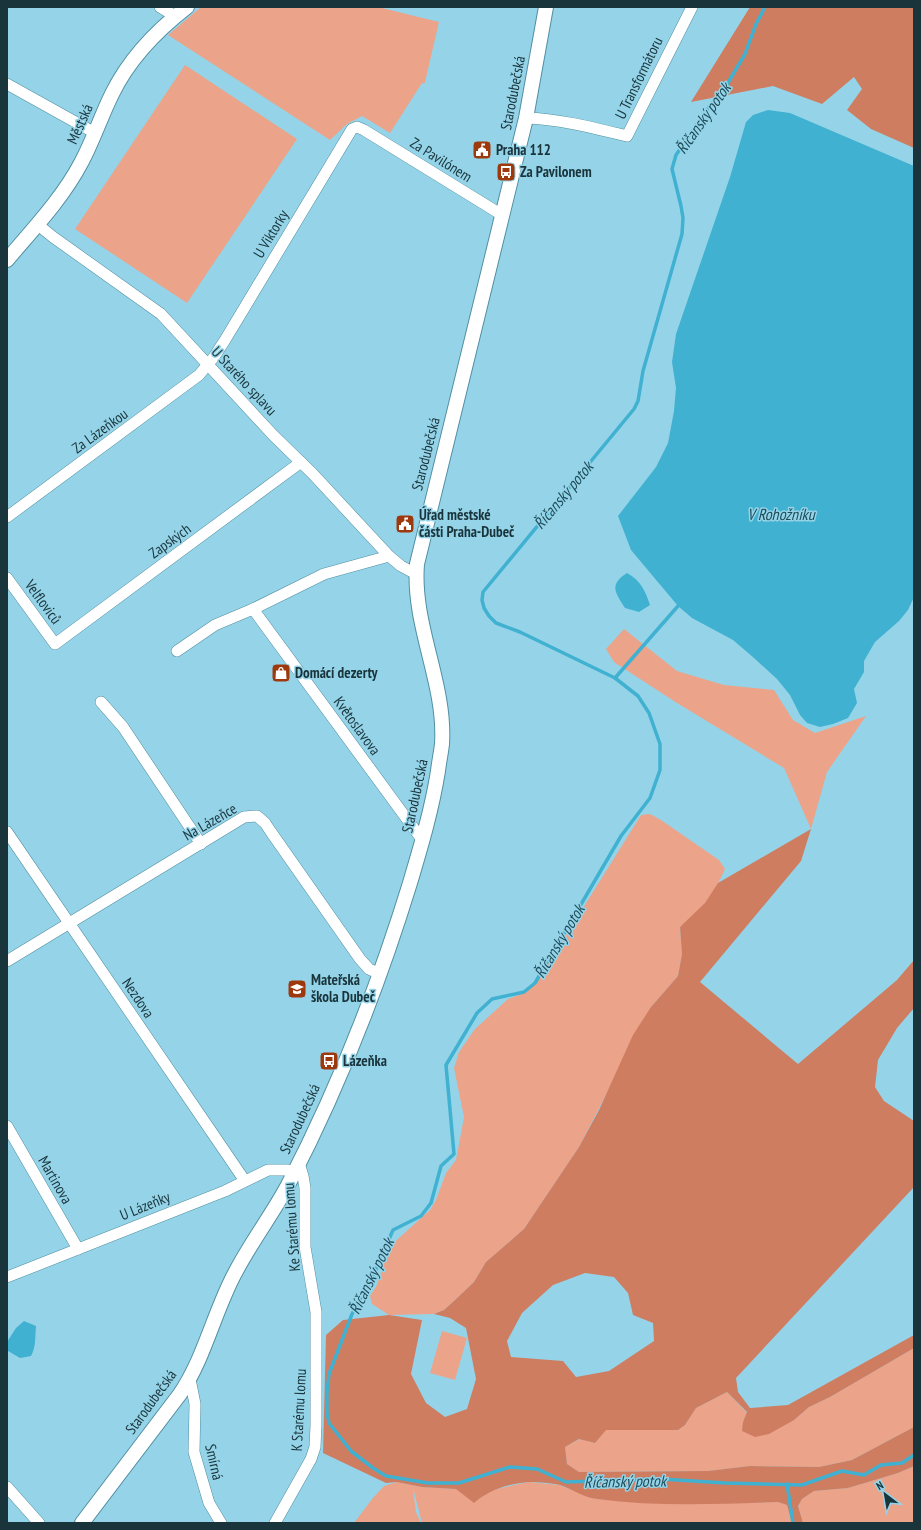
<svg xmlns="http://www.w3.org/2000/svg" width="921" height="1530" font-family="'PT Sans Narrow',sans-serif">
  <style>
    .green { fill: #eba38a }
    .forest { fill: #ce7d61; fill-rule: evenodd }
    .water { fill: #40b1d0 }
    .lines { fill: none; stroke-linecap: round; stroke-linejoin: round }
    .stream { stroke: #40b1d0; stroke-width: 3.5 }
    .minor-casing { stroke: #518fa2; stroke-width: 12 }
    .tertiary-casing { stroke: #518fa2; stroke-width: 16 }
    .minor { stroke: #fff; stroke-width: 11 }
    .tertiary { stroke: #fff; stroke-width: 14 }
    .labels { text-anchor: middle; stroke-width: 3; stroke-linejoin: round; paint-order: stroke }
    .street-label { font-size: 15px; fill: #1a343c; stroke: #95d4e8 }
    .poi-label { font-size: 15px; font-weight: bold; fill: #1a343c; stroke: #95d4e8; text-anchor: start }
    .water-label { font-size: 16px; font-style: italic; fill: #1d4c5a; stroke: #95d4e8 }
  </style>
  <rect width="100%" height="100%" fill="#95d4e8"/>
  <g class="green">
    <path d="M201 7H378L439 22 425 82 424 84 422 83 390 133 362 116 347 124 330 140 168 35Z"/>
    <path d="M185 65 297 139 187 303 75 229Z"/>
    <path d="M624 629 677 671 724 685 774 690 793 720 815 733 866 716 827 772 811 829 784 768 677 703 614 662 606 649Z"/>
    <path d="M650 814 661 820 719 860 725 869 716 888 702 908 680 927 682 954 678 976 651 1007 579 1147 524 1229 486 1262 474 1282 454 1301 444 1310 434 1314 389 1315 372 1304 370 1296 377 1285 389 1247 430 1210 436 1200 446 1173 456 1160 464 1117 454 1068 459 1052 475 1029 508 999 525 993 533 985 540 972 553 956 641 815Z"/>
    <path d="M442 1331 467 1338 455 1380 430 1373Z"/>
    <path d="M914 1348V1427L852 1460 819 1467 750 1466 708 1471 579 1472 567 1464 565 1447 580 1439 595 1443 605 1430H678L685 1425 696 1408 727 1392 747 1413 743 1422 794 1420 809 1407 830 1397Z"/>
    <path d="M914 1466V1523H803L798 1506 802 1499 814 1491 848 1488 898 1473Z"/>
    <path d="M397 1482 422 1487 456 1489 481 1496 493 1490 514 1485 529 1482 559 1485 596 1499 680 1504 778 1502 787 1505 792 1523H422L413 1488 416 1512 421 1523H354L372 1499 384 1486Z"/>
  </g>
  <g class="forest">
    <path d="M750 7H914V148L871 129 847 110 862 89 854 77 822 104 773 86 691 102Z"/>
    <path d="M811 829 801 861 700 982 798 1064 897 980 914 960V1008L897 1028 878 1060 875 1087 884 1101 914 1121V1187L736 1378 738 1392 750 1408 788 1405 914 1335V1348L830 1397 809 1407 794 1420 769 1434 755 1437 742 1431 743 1422 747 1412 727 1392 696 1408 685 1425 678 1430H606L595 1443 579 1439 565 1447 567 1464 579 1472 708 1471 750 1466 819 1467 852 1460 914 1427V1466L898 1473 848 1488 814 1491 802 1499 798 1506 803 1523H792L787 1505 778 1502C718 1504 657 1507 597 1499 585 1498 572 1489 560 1485 551 1483 539 1482 530 1482 510 1483 488 1490 474 1503L456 1489 422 1487 397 1482 386 1483 323 1453 326 1335 343 1320 389 1315 422 1320 411 1374 426 1403 445 1417 467 1409 476 1379 466 1328 450 1318 434 1314 444 1310 454 1301 474 1282 486 1262 524 1229 579 1147 599 1110 633 1035 651 1007 678 976 682 954 680 927 705 903 718 883ZM585 1273 614 1277 628 1293 633 1315 653 1323 654 1341 609 1371 576 1377 563 1361 511 1357 507 1341 522 1313 553 1285Z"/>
  </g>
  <g class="water">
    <path d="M768 110 790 113 914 166V597L908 610 899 621 875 642 864 661V672L854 689 857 703 848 718 833 724 820 727 807 723 800 715 790 695 777 679 754 658 733 640 692 618 678 606 631 550 618 516 656 467 668 443 674 411 676 388 672 362 676 334 730 177 746 122 753 115Z"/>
    <path d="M627 573C641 581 645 590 650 605L639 612 625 608C616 593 608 585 627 573Z"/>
    <path d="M24 1321 36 1326C35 1337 36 1347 31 1356L20 1358 8 1351 7 1342 16 1328Z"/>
  </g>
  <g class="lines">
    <g class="stream">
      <path d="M765 7 756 24 745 54 723 91 709 107 676 155 672 169 681 206 683 218 682 234 643 371 638 401 634 409 483 592 482 600 484 608 489 616 496 623 520 632 615 678 638 696 649 713 660 744V770L650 798 621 836 535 983 524 992 492 999 477 1013 446 1065 454 1154 441 1166 431 1203 421 1216 393 1230 374 1274 352 1314 329 1374 327 1392V1413L329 1423 351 1451 373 1468 386 1476 428 1483H459L510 1467 537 1469 566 1482 661 1479 725 1483 802 1485 842 1471 864 1475 881 1465 902 1463 914 1455"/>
      <path d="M615 678 678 606"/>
      <path d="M787 1484 793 1523"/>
    </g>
    <defs>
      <g id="minor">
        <path d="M160 7 175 16"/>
        <path d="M7 84 95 133"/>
        <path d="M526 118C560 119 594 128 627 136L692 7"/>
        <path d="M37 224 53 237 161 314 273 435 313 474 389 556 401 566 416 574"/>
        <path d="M7 517 199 375 214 357 225 340 352 129 357 127 364 130 502 215"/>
        <path d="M7 578 55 644 301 462"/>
        <path d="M253 609 423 841"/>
        <path d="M177 651 215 625 253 609 324 574 389 556"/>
        <path d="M101 702 123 727 201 844"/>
        <path d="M7 832 245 1181"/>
        <path d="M7 961 244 817 257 816 265 823 271 832 360 959 369 969 380 974"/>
        <path d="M7 1126 78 1249"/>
        <path d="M7 1277 225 1191 268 1170H288L294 1173"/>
        <path d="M190 1379 195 1404 194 1452 209 1503 221 1523"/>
        <path d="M7 1487 39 1523"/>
        <path d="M275 1523 311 1459 315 1447 316 1425V1312L305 1247V1188L303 1176 299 1163"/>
      </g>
      <g id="tertiary">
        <path d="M7 260C33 229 62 199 81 163 93 141 101 116 112 94 129 59 156 31 187 7"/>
        <path d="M82 1523 180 1394C205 1357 214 1312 235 1273 251 1242 272 1215 288 1185 338 1089 378 987 410 883 421 846 432 809 438 771 439 762 441 753 442 744 446 683 412 626 417 564L526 118 546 7"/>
      </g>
    </defs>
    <use href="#minor" class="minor-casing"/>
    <use href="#tertiary" class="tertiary-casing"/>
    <use href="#minor" class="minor"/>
    <use href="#tertiary" class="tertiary"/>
  </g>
  <defs>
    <symbol id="civic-square" viewBox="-11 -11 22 22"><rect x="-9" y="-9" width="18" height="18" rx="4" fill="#9e390d" stroke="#95d4e8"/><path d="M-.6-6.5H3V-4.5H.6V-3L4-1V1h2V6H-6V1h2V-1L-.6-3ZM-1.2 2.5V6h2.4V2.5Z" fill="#fff"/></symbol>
    <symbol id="bus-square" viewBox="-11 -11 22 22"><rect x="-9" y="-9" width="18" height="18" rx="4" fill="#9e390d" stroke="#95d4e8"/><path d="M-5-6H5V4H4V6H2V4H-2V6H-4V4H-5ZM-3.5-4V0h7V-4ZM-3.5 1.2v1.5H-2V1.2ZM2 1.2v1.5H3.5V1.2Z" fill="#fff"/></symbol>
    <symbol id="shop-square" viewBox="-11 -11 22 22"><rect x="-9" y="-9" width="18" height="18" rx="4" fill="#9e390d" stroke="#95d4e8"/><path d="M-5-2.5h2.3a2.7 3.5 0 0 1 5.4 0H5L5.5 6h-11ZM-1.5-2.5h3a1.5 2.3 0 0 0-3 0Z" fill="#fff"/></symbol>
    <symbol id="school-square" viewBox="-11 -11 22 22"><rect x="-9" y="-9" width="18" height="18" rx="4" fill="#9e390d" stroke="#95d4e8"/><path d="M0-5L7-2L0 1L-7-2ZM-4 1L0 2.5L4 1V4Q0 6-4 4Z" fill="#fff"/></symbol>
  </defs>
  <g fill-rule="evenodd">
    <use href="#civic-square" x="471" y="139" width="22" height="22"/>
    <use href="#bus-square" x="495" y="161" width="22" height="22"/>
    <use href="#civic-square" x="394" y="513" width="22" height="22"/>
    <use href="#shop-square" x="270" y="662" width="22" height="22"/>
    <use href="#school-square" x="286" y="978" width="22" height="22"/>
    <use href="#bus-square" x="318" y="1050" width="22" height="22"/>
  </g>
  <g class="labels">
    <g class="street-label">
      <text transform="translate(639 78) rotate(-64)" y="5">U Transformátoru</text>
      <text transform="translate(513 93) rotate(-79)" y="5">Starodubečská</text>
      <text transform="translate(80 124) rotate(-66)" y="5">Městská</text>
      <text transform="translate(441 160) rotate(32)" y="5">Za Pavilónem</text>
      <text transform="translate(271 234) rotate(-59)" y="5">U Viktorky</text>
      <text transform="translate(244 381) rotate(47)" y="5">U Starého splavu</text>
      <text transform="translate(100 431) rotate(-36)" y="5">Za Lázeňkou</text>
      <text transform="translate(426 454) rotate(-76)" y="5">Starodubečská</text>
      <text transform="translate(170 541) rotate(-36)" y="5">Zapských</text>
      <text transform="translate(43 602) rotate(54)" y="5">Velfloviců</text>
      <text transform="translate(357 726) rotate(54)" y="5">Květoslavova</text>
      <text transform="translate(415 796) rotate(-78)" y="5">Starodubečská</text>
      <text transform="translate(210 822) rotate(-30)" y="5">Na Lázeňce</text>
      <text transform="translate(138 998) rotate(56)" y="5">Nezdova</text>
      <text transform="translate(300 1119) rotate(-65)" y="5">Starodubečská</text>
      <text transform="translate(55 1180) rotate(60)" y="5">Martinova</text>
      <text transform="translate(145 1206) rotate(-22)" y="5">U Lázeňky</text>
      <text transform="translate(292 1227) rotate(-94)" y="5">Ke Starému lomu</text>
      <text transform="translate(151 1402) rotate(-54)" y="5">Starodubečská</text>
      <text transform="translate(299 1410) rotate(-87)" y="5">K Starému lomu</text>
      <text transform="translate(214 1462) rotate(77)" y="5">Smírná</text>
    </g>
    <g class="poi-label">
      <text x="496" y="155">Praha 112</text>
      <text x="520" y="177">Za Pavilonem</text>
      <text x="419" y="520">Úřad městské<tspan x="419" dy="17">části Praha-Dubeč</tspan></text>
      <text x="295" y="678">Domácí dezerty</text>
      <text x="311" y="985">Mateřská<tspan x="311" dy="17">škola Dubeč</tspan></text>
      <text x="343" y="1066">Lázeňka</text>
    </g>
    <g class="water-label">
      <text transform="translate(703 118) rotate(-55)" y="6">Říčanský potok</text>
      <text transform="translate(563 495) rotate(-50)" y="6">Říčanský potok</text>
      <text x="781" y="520">V Rohožníku</text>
      <text transform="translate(559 941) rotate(-59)" y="6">Říčanský potok</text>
      <text transform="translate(371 1276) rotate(-64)" y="6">Říčanský potok</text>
      <text transform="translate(625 1481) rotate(-1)" y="6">Říčanský potok</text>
    </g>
  </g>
  <rect width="921" height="1530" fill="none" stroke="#1a343c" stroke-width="16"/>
  <g transform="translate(885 1494) rotate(329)" stroke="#95d4e8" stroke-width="3" paint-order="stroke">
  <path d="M0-3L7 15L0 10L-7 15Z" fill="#1a343c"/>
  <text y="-6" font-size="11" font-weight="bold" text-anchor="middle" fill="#1a343c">N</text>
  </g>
</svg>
